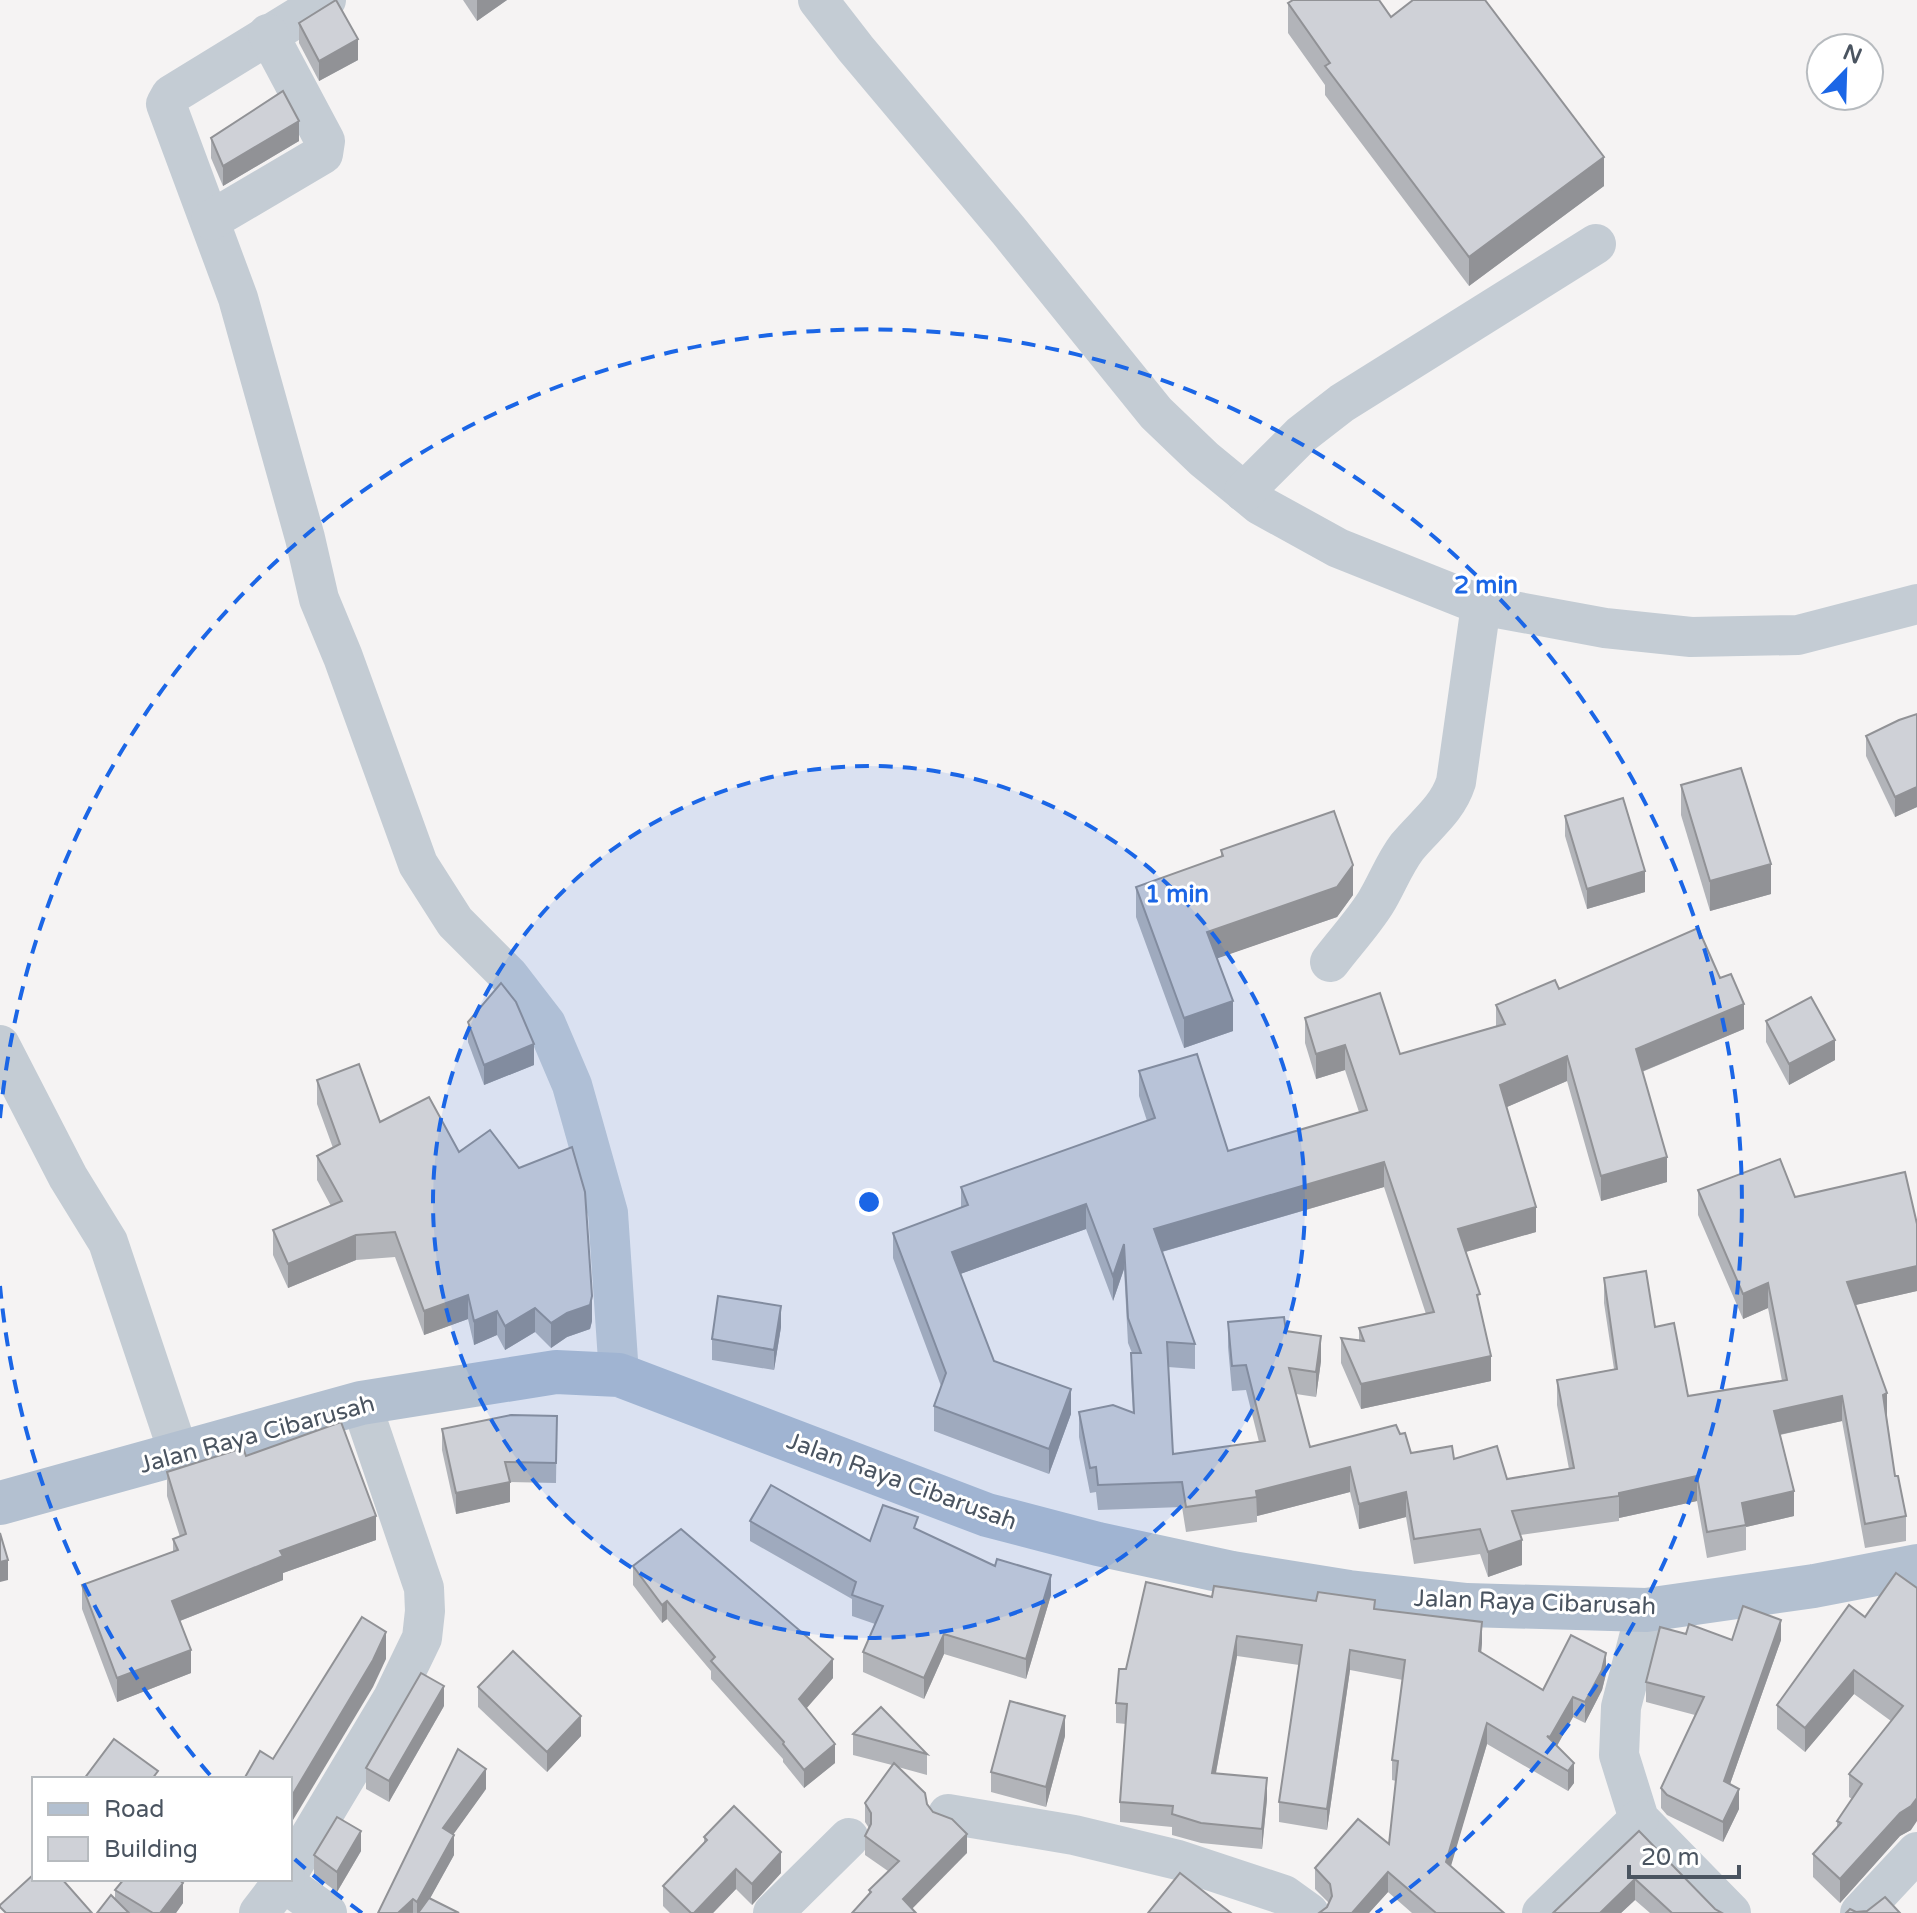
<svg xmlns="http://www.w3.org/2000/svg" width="1917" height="1913" font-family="'Varela Round',sans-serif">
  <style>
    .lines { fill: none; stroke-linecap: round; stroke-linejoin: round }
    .minor { stroke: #c4ccd4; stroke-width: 40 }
    .primary { stroke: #b3c0d0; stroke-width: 44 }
    .wall { fill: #b2b4b9 }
    .shaded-wall { fill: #919296 }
    .building { fill: #cfd1d7; stroke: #919296; stroke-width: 2 }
    .ring { fill: none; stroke: #1b66e6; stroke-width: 4; stroke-dasharray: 14 10 }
    .labels { text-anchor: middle; stroke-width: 6; stroke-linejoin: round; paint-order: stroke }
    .street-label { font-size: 24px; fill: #4a5460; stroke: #fff }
    .centre { fill: #1b66e6; stroke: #fff; stroke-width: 4 }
    .ring-label { font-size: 24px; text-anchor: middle; font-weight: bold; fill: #1b66e6; stroke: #fff; stroke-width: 6; stroke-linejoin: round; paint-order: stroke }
  </style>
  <rect width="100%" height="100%" fill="#f5f3f3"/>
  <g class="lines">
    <g class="minor">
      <path d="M326 0 171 95 166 104 238 298 305 538 319 599 343 657 418 864 455 922 509 976 546 1024 572 1085 608 1213 619 1375"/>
      <path d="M818 0 856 49 1009 231 1156 413 1204 459 1260 505 1338 548 1481 605 1605 628 1691 637 1798 635 1917 604"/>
      <path d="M211 220 323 154 325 141 268 34"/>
      <path d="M1244 492 1302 434 1342 403 1596 244"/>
      <path d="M1330 962C1345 942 1363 923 1376 902 1387 884 1394 864 1407 847 1425 825 1447 810 1456 782L1481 605"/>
      <path d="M0 1045 68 1177 108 1242 179 1454"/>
      <path d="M1646 1610 1621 1707 1619 1755 1639 1819 1731 1913"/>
      <path d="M948 1814 1074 1835 1178 1860 1284 1895 1309 1913"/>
      <path d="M290 1870 393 1698 422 1638 425 1611 424 1588 361 1403"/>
      <path d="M283 1882 327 1913"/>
      <path d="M259 1913 285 1879"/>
      <path d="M773 1913 849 1838"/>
      <path d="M1542 1913 1639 1819"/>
      <path d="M1860 1913 1917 1852"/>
    </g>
    <path class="primary" d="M0 1503 361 1403 556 1372 619 1375 987 1515 1098 1544 1232 1573 1349 1592 1467 1605 1646 1610 1814 1586 1917 1566"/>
  </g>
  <g class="wall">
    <path d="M463 0H507L477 21Z"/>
    <path d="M1288 3 1391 17 1604 186 1469 286 1325 95V85L1288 33Z"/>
    <path d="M299 23 358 60 319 81 299 43Z"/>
    <path d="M211 138 299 141 223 186 211 158Z"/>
    <path d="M1917 714V807L1895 817 1866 756V736Z"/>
    <path d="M1681 785 1771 894 1710 911 1681 815Z"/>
    <path d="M1565 816 1645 892 1587 909 1565 836Z"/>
    <path d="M1221 850 1353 895 1337 917 1217 958 1233 1031 1184 1048 1136 917V887L1221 857Z"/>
    <path d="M1559 989 1744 1029 1642 1072 1667 1182 1601 1201 1567 1081 1507 1107 1536 1232 1466 1252 1480 1306 1491 1381 1361 1409 1341 1363V1338L1359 1341V1328L1426 1314 1384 1187 1162 1252 1195 1344V1369L1168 1367 1173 1454 1259 1442 1246 1390 1232 1391 1228 1347V1322L1286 1331 1321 1361 1316 1397 1296 1394 1310 1447 1411 1453 1454 1459 1507 1479 1569 1469 1557 1405V1380L1614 1369 1604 1303V1278L1655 1327 1688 1396 1782 1381 1768 1308 1743 1319 1698 1215V1190L1795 1197 1917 1224V1291L1855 1305 1887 1418 1895 1476 1906 1516V1541L1865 1548 1842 1421 1780 1435 1794 1516 1746 1527V1550L1707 1558 1697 1501 1619 1518V1521L1520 1535 1522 1565 1488 1577 1480 1554 1414 1564 1406 1517 1359 1529 1350 1492 1257 1516V1522L1186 1532 1182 1507 1098 1510 1096 1492 1090 1493 1079 1437V1412H1133L1131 1378V1353H1132L1128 1343 1124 1269 1113 1301 1086 1229 960 1274 994 1361 1071 1414 1049 1474 934 1431V1406L941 1386 893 1258V1233L961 1208V1187L1147 1121 1139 1096V1071L1228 1151 1359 1112 1345 1070 1316 1079 1305 1043V1018L1400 1054 1496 1026V1005Z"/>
    <path d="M1766 1021 1835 1060 1789 1085 1766 1042Z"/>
    <path d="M468 1022 534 1065 484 1085 468 1042Z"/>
    <path d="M317 1080 380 1122 459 1152 592 1321 590 1329 567 1337 551 1348 535 1332 505 1350 497 1335 474 1345 468 1319 424 1335 395 1257 356 1260 288 1288 273 1255V1230L331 1206 317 1180V1156L333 1148 317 1104Z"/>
    <path d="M781 1327 774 1370 712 1360V1339Z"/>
    <path d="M557 1416 556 1483 509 1482 510 1502 456 1514 442 1450V1429Z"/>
    <path d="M246 1456 376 1540 283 1573V1580L180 1621 191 1673 117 1702 82 1609V1585L173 1552V1539L180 1537 167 1496V1472Z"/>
    <path d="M750 1521 870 1541 918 1530 1051 1595 1026 1679 944 1654 924 1699 863 1672V1652L875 1624 852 1616V1599L750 1541Z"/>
    <path d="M633 1566 833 1678 806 1708 835 1763 804 1788 783 1762V1759L711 1679V1671L667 1619 662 1623 633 1585Z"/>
    <path d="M1896 1573 1911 1830 1900 1836 1840 1903 1813 1877V1854L1837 1827V1821L1852 1799 1849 1797V1774L1891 1721 1854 1694 1805 1752 1777 1729V1705L1865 1617Z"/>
    <path d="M1212 1597 1375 1610 1482 1643 1481 1653 1543 1690 1606 1674 1602 1690 1585 1723 1573 1717 1557 1746 1574 1783 1568 1791 1487 1744 1450 1867 1504 1913H1412L1388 1892 1369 1913H1319L1327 1907 1329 1903 1315 1889V1868L1389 1844 1396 1781 1392 1780V1760L1403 1680 1350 1670 1327 1830 1279 1822V1802L1299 1665 1237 1656 1216 1773 1267 1799 1262 1849 1201 1843 1172 1835V1827L1120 1822V1802L1126 1724 1116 1723V1703L1126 1669Z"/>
    <path d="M1686 1634 1732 1640H1781L1730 1784 1739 1809 1723 1842 1667 1815 1661 1808V1788L1695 1715 1646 1702V1682Z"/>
    <path d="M478 1687 581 1736 547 1772 478 1707Z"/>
    <path d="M444 1706 389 1802 366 1789V1768Z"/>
    <path d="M853 1734 927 1754V1775L898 1767 933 1812 967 1853 869 1894V1890L888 1871 865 1855V1836L869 1828 865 1822V1803L892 1765 853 1755Z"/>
    <path d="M1065 1736 1046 1807 991 1792V1772Z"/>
    <path d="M486 1789 453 1834 454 1855 430 1898 459 1913H378Z"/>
    <path d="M1639 1831 1715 1909 1722 1913H1650L1635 1900 1621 1913H1553Z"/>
    <path d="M704 1837 781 1873 752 1905 736 1889 713 1913H670L663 1906V1886L704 1843Z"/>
    <path d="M361 1851 337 1892 314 1875V1855Z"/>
    <path d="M115 1890 183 1903 176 1913H97L115 1899Z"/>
  </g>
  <g class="shaded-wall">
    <path d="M477 0H507L477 21Z"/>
    <path d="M358 39V60L319 81V61Z"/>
    <path d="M299 121V141L223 186V166Z"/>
    <path d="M1604 157V186L1469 286V257Z"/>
    <path d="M1917 787V807L1895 817V797Z"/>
    <path d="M1771 864V894L1710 911V881Z"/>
    <path d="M1353 865V895L1337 917 1207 962V932Z"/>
    <path d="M1645 871V892L1587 909V889Z"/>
    <path d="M1233 1001V1031L1184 1048V1018Z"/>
    <path d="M1744 1004V1029L1636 1074V1049Z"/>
    <path d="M1835 1040V1060L1789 1085V1064Z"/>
    <path d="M534 1044V1065L484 1085V1065Z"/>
    <path d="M1345 1045V1070L1316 1079V1054Z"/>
    <path d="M1567 1056V1081L1500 1110V1085Z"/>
    <path d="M1667 1157V1182L1601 1201V1176Z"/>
    <path d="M1384 1162V1187L1154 1254V1229Z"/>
    <path d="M1086 1204V1229L952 1277V1252Z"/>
    <path d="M1536 1207V1232L1458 1254V1229Z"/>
    <path d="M356 1235V1260L288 1288V1264Z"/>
    <path d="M1124 1244V1269L1113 1301V1276Z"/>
    <path d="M1917 1266V1291L1847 1307V1282Z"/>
    <path d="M1768 1283V1308L1743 1319V1294Z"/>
    <path d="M468 1295V1319L424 1335V1311Z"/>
    <path d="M592 1296V1321L590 1329 567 1337 551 1348V1323Z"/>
    <path d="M781 1306V1327L774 1370V1350Z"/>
    <path d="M535 1308V1332L505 1350V1326Z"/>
    <path d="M497 1311V1335L474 1345V1321Z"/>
    <path d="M1321 1336V1361L1316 1397V1372Z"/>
    <path d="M1491 1356V1381L1361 1409V1384Z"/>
    <path d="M1071 1389V1414L1049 1474V1449Z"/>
    <path d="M1887 1393V1418L1883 1420V1395Z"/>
    <path d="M1842 1396V1421L1774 1436V1411Z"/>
    <path d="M1350 1467V1492L1257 1516 1256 1491Z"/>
    <path d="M1697 1476V1501L1619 1518V1493Z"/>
    <path d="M510 1482V1502L456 1514V1493Z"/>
    <path d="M1794 1491V1516L1746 1527 1742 1503Z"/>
    <path d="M1406 1492V1517L1359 1529V1504Z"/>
    <path d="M376 1516V1540L283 1573V1580L172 1624V1601L280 1551Z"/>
    <path d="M1522 1540V1565L1488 1577V1552Z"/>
    <path d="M8 1560V1580L0 1582V1562Z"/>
    <path d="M1051 1575V1595L1026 1679V1659Z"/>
    <path d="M667 1601V1619L662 1623V1605Z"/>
    <path d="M1781 1620V1640L1724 1801V1781Z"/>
    <path d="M1482 1622V1643L1479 1672V1651Z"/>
    <path d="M386 1632V1659L373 1687 290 1825V1799Z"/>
    <path d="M944 1634V1654L924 1699V1678Z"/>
    <path d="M1237 1636V1656L1212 1794V1773Z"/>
    <path d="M191 1650V1673L117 1702V1678Z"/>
    <path d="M1350 1650V1670L1327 1830V1809Z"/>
    <path d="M1606 1653V1674L1602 1690 1585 1723V1702Z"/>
    <path d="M833 1659V1678L799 1717V1699Z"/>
    <path d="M1854 1670V1694L1805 1752V1728Z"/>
    <path d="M444 1686V1706L389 1802V1781Z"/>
    <path d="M1573 1697V1717L1550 1758V1737Z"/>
    <path d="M581 1716V1736L547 1772V1752Z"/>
    <path d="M1065 1716V1736L1046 1807V1787Z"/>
    <path d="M1487 1723V1744L1446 1883V1862Z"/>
    <path d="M835 1744V1763L804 1788V1770Z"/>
    <path d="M1574 1763V1783L1568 1791V1771Z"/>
    <path d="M486 1769V1789L443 1849V1828Z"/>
    <path d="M1267 1778V1799L1262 1849V1829Z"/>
    <path d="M1739 1789V1809L1723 1842V1822Z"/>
    <path d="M1917 1798V1821L1911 1830 1900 1836 1840 1903V1879L1900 1813Z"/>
    <path d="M361 1831V1851L337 1892V1872Z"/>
    <path d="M967 1834V1853L908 1913 903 1899Z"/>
    <path d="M454 1835V1855L422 1913H417V1902Z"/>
    <path d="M781 1852V1873L752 1905V1884Z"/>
    <path d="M736 1869V1889L713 1913H694Z"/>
    <path d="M1388 1872V1892L1369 1913H1352Z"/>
    <path d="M1635 1879V1900L1621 1913H1600Z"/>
    <path d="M183 1883V1903L176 1913H160Z"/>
    <path d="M413 1899V1913H398Z"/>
  </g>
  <g class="building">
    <path d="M336 0 358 39 319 61 299 23Z"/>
    <path d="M1293 0H1379L1391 17 1413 0H1485L1604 157 1469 257 1325 66 1330 63 1288 3Z"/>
    <path d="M283 91 299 121 223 166 211 138Z"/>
    <path d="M1917 714V787L1895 797 1866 736 1899 720Z"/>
    <path d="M1741 768 1771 864 1710 881 1681 785Z"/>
    <path d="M1623 798 1645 871 1587 889 1565 816Z"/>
    <path d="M1334 811 1353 865 1337 887 1207 932 1233 1001 1184 1018 1136 887 1223 856 1221 850Z"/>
    <path d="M1698 928 1720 978 1731 974 1744 1004 1636 1049 1667 1157 1601 1176 1567 1056 1500 1085 1536 1207 1458 1229 1480 1294 1477 1295 1491 1356 1361 1384 1341 1338 1364 1341 1359 1328 1434 1312 1384 1162 1154 1229 1195 1344 1167 1342 1173 1454 1265 1441 1246 1365 1232 1366 1228 1322 1284 1317 1286 1331 1321 1336 1316 1372 1289 1368 1310 1447 1396 1425 1400 1434 1405 1433 1411 1453 1452 1446 1454 1459 1497 1446 1507 1479 1574 1468 1557 1380 1617 1369 1604 1278 1646 1271 1655 1327 1674 1323 1688 1396 1787 1380 1768 1283 1743 1294 1698 1190 1780 1159 1795 1197 1905 1172 1917 1224V1266L1847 1282 1887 1393 1883 1395 1895 1476H1898L1906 1516 1865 1524 1842 1396 1774 1411 1794 1491 1742 1503 1746 1525 1707 1532 1697 1476 1619 1493V1496L1512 1511 1522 1540 1488 1552 1480 1529 1414 1539 1406 1492 1359 1504 1350 1467 1256 1491 1257 1497 1186 1507 1182 1482 1098 1485 1096 1467 1090 1468 1079 1412 1113 1405 1134 1413 1131 1353H1141L1128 1318 1124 1244 1113 1276 1086 1204 952 1252 994 1361 1071 1389 1049 1449 934 1406 946 1373 893 1233 968 1205 961 1187 1155 1118 1139 1071 1197 1054 1228 1151 1367 1110 1345 1045 1316 1054 1305 1018 1380 993 1400 1054 1505 1024 1496 1005 1555 980 1559 989Z"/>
    <path d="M501 983 516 1002 534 1044 484 1065 468 1022Z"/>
    <path d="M1811 997 1835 1040 1789 1064 1766 1021Z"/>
    <path d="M359 1064 380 1122 429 1097 459 1152 490 1130 519 1168 572 1147 585 1192 592 1296 590 1305 567 1313 551 1323 535 1308 505 1326 497 1311 474 1321 468 1295 424 1311 395 1232 356 1235 288 1264 273 1230 342 1201 317 1156 340 1144 317 1080Z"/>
    <path d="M718 1296 781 1306 774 1350 712 1339Z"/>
    <path d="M511 1415 557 1416 556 1463 505 1462 510 1482 456 1493 442 1429Z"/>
    <path d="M341 1422 376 1516 280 1551 283 1556 172 1601 191 1650 117 1678 82 1585 178 1550 173 1539 186 1534 167 1472 243 1448 246 1456Z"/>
    <path d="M771 1485 870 1541 883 1505 918 1517 914 1528 995 1566 997 1559 1051 1575 1026 1659 944 1634 924 1678 863 1652 883 1606 852 1595 856 1582 750 1521Z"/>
    <path d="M681 1529 833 1659 799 1699 835 1744 804 1770 783 1744 784 1742 711 1661 715 1657 667 1601 662 1605 633 1566Z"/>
    <path d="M0 1533 8 1560 0 1562Z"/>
    <path d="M1896 1573 1917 1588V1798L1911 1806 1900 1813 1840 1879 1813 1854 1841 1823 1837 1821 1862 1784 1849 1774 1903 1706 1854 1670 1805 1728 1777 1705 1849 1605 1865 1617Z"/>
    <path d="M1146 1582 1212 1597 1214 1586 1316 1601 1318 1592 1375 1600 1374 1609 1482 1622 1479 1651 1543 1690 1571 1635 1606 1653 1602 1670 1585 1702 1573 1697 1550 1737 1547 1736 1574 1763 1568 1771 1487 1723 1446 1862 1504 1913H1436L1388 1872 1352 1913H1319L1327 1907 1332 1896 1330 1884 1315 1868 1358 1819 1389 1844 1398 1761 1392 1760 1405 1660 1350 1650 1327 1809 1279 1802 1302 1645 1237 1636 1212 1773 1267 1778 1262 1829 1201 1823 1172 1814 1173 1806 1120 1802 1127 1704 1116 1703 1119 1669H1126Z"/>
    <path d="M1743 1606 1781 1620 1724 1781 1739 1789 1723 1822 1667 1795 1661 1788 1704 1697 1646 1682 1660 1627 1686 1634 1689 1624 1732 1640Z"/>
    <path d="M362 1617 386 1632 373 1660 290 1799V1779H244L260 1751 273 1759Z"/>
    <path d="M513 1651 581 1716 547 1752 478 1687Z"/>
    <path d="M421 1673 444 1686 389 1781 366 1768Z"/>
    <path d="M1010 1701 1065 1716 1046 1787 991 1772Z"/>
    <path d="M881 1707 927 1754 853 1734Z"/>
    <path d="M114 1739 158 1771 152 1779H84Z"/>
    <path d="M458 1749 486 1769 443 1828 454 1835 417 1902 413 1899 398 1913H378Z"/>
    <path d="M894 1763 925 1793 927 1804 933 1812 952 1819 967 1834 903 1899 916 1913H852L871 1892 869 1890 899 1861 865 1836 871 1824V1813L865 1803Z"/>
    <path d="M734 1806 781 1852 752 1884 736 1869 694 1913H691L663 1886 707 1840 704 1837Z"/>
    <path d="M337 1817 361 1831 337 1872 314 1855Z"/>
    <path d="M1639 1831 1715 1909 1722 1913H1672L1635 1879 1600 1913H1553Z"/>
    <path d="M1180 1873 1231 1913H1148Z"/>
    <path d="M34 1874V1879H62L92 1913H6L0 1907V1905Z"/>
    <path d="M124 1879H178L183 1883 160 1913H153L115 1890Z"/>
    <path d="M111 1895 129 1913H97Z"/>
    <path d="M1885 1897 1900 1913H1846L1850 1909 1856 1912 1867 1911Z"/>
    <path d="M429 1898 459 1913H418Z"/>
  </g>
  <circle cx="869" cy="1202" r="436" fill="#1b66e6" fill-opacity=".12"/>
  <g class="ring">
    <circle cx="869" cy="1202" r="436"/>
    <path d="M362 1913A873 873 0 0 1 291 1856M210 1775A873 873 0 0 1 0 1286M0 1118A873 873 0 1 1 1376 1913"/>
  </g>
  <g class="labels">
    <g class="street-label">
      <text transform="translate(257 1434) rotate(-15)" y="8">Jalan Raya Cibarusah</text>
      <text transform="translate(902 1481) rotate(20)" y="8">Jalan Raya Cibarusah</text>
      <text transform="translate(1535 1602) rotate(2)" y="8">Jalan Raya Cibarusah</text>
    </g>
  </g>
  <circle cx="869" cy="1202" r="12" class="centre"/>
  <g class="ring-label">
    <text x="1486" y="593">2 min</text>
    <text x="1177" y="902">1 min</text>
  </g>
  <rect x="32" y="1777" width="260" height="104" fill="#ffffff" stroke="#b7bbbf" stroke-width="2"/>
  <rect x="48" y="1803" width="40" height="12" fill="#b3c0d0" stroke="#b7bbbf" stroke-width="2"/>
  <text x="104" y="1817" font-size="24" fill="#4a5460">Road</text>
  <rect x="48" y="1837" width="40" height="24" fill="#cfd1d7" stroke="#b7bbbf" stroke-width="2"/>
  <text x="104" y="1857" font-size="24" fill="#4a5460">Building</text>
  <g transform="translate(1845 72) rotate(23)"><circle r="38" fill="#ffffff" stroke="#b7bbbf" stroke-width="2"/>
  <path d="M0-6L14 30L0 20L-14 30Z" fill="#1b66e6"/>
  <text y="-12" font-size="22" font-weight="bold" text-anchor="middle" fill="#4a5460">N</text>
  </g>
  <path d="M1629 1865v12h110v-12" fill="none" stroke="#4a5460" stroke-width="4"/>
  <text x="1641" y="1865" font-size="24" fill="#4a5460" stroke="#ffffff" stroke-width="6" paint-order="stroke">20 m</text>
</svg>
